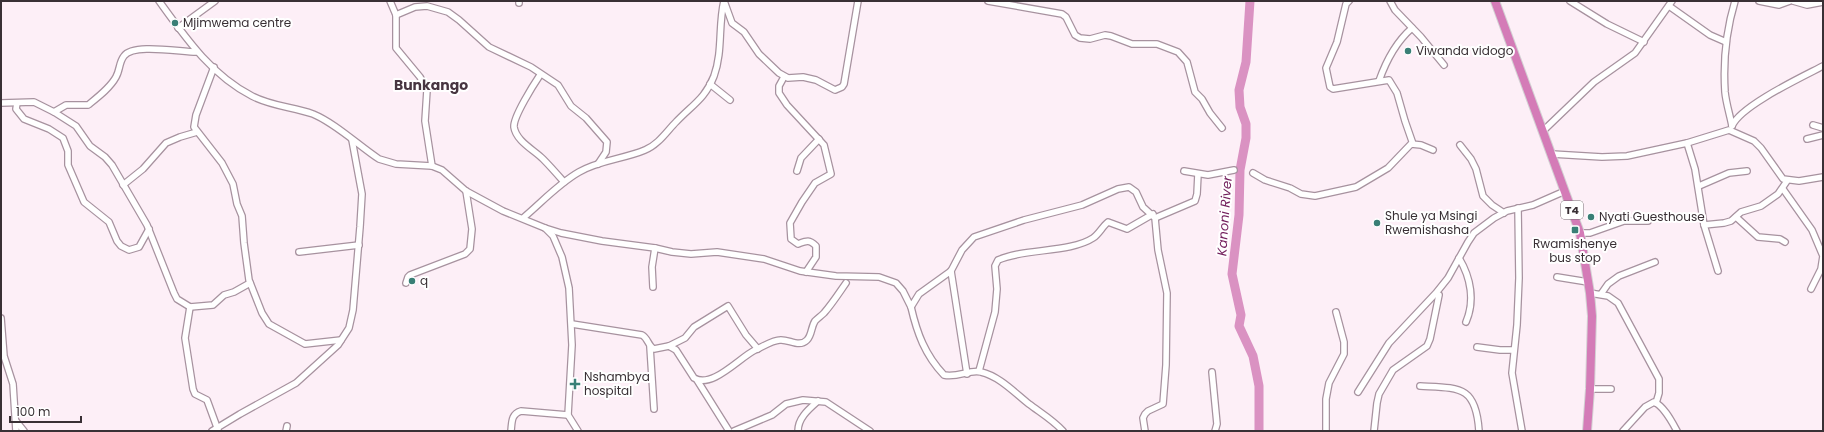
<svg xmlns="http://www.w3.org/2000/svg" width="1824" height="432" font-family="Poppins,sans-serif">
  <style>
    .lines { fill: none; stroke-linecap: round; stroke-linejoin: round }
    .river { stroke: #da92c2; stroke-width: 9 }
    .minor-casing { stroke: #a7929f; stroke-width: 8 }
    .highway-casing { stroke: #d3d1d3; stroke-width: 10 }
    .minor { stroke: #fff; stroke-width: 5.5 }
    .highway { stroke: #d47bb7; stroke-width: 8 }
    .poi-dot { fill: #397f76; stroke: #fff; stroke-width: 1.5 }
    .labels { text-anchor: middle; stroke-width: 4; stroke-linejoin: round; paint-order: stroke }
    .shield { fill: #fff; stroke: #746e72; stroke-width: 1 }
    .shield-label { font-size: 11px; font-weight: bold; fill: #393035 }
    .poi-label { font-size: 12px; fill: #393035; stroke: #fff; text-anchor: start }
    .water-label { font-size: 13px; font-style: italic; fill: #731f5d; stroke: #fff }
    .quarter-label { font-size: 14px; font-weight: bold; fill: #473641; stroke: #fff }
  </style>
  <rect width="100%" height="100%" fill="#fdeff7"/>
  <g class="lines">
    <path class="river" d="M1250 1 1246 62 1239 90 1240 107 1246 124V138L1240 170 1239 215 1232 274 1241 315 1239 326 1253 356 1259 386V431"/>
    <defs>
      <g id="minor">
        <path d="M159 1C185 37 211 75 252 96 271 106 293 107 313 114 335 123 358 145 379 159L396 164 432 166 442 170 466 191 503 211 545 228 553 236 562 257 569 288 572 345 568 415 578 431"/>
        <path d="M390 1 396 15V48L420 77 427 90 425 121 432 166"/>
        <path d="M519 1V3"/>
        <path d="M724 1 732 23 744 32 759 54 779 73 788 78 803 77 816 80 835 90 842 87 844 84 858 1"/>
        <path d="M988 1 1062 14 1066 17 1075 35 1080 38 1090 39 1105 35 1111 36 1132 44H1157L1178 52 1187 62 1195 92 1202 99 1210 113 1222 128"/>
        <path d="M1349 1 1346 4 1337 42 1326 68 1330 87 1333 89 1389 80 1397 93 1405 121 1413 144"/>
        <path d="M1390 1 1395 10 1421 37 1444 65"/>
        <path d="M1570 1 1607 24 1644 42"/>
        <path d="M1759 1 1779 5 1790 1"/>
        <path d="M1793 1 1807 5 1823 2"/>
        <path d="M1669 6 1710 35 1726 42"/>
        <path d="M396 15 415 7 427 6 448 12 459 20 489 47 531 67 558 85 571 106 586 118 607 142 606 152 598 164"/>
        <path d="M178 28 215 1"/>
        <path d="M214 67 196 115 194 127 222 163 233 184 237 204 242 216 244 243 249 280 262 313 269 324 305 344 341 340"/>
        <path d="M540 75C534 84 513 117 514 127 516 141 534 150 543 159 550 166 557 174 564 182"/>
        <path d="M784 77 779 86V93L787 105 824 145 831 174 815 183 802 202 790 223 791 239 798 244C806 241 809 239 816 246V257L806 272"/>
        <path d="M1379 81C1386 61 1396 42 1412 28"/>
        <path d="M710 84 730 100"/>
        <path d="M1 103 34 102 54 112 66 105H88C98 97 110 88 116 77 120 70 119 62 124 56 133 43 180 52 196 52"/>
        <path d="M17 103 16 109 24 119 49 129 63 138 68 151V165L84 202 109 222 117 241 121 246 129 250 139 247 149 229"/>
        <path d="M54 112 76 126 90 146 105 157 112 165 147 225 174 293 177 299 190 307 213 305 224 295 234 292 250 283"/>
        <path d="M1813 125 1823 128"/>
        <path d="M1732 126C1730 115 1726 103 1725 92 1723 61 1726 31 1735 1"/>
        <path d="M1732 126C1740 106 1802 77 1823 66"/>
        <path d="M1544 130 1594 82 1635 53 1672 1"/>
        <path d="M1807 139 1823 135"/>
        <path d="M1687 143 1695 169 1704 225 1718 271"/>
        <path d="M1460 145 1471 159 1476 169 1483 196 1492 205 1504 213"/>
        <path d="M1552 154 1602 157 1627 156 1687 143 1729 130 1754 141 1761 148 1783 179 1799 181 1823 177"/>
        <path d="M797 171 801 158 819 139"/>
        <path d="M1184 171 1208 175 1234 170"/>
        <path d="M1253 173 1265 180 1290 188 1301 194 1315 196 1356 187 1388 168 1411 144 1421 145 1433 150"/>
        <path d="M123 185 143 169 166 143 180 137 197 132"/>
        <path d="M1699 186 1729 173 1747 171"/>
        <path d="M1783 189 1812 230 1823 256 1821 269 1811 289"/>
        <path d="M1518 208 1519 278 1517 325 1512 373 1522 431"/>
        <path d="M1736 217 1758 237 1780 239 1785 242"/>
        <path d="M523 218C541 203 558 184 579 172 599 160 624 159 645 150 658 145 667 131 676 122 692 105 705 99 714 76 723 51 718 26 724 1"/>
        <path d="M1155 218 1195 201 1197 194 1198 174"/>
        <path d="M1704 225 1724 223 1731 221 1741 212 1761 206 1778 194 1787 181"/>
        <path d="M545 228 561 233 602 241 655 248 672 252 691 254 717 252 764 259 800 271 836 276 879 277 896 283 903 291 911 307 919 294 951 271 962 250 974 237 1024 220 1082 205 1118 189 1129 187 1136 192 1143 207 1155 218 1158 250 1167 293 1166 365 1163 404 1148 411 1145 414 1143 418 1145 431"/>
        <path d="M1580 233H1590L1624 221H1648"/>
        <path d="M299 252 359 245"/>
        <path d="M1459 258C1471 278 1475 301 1466 322"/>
        <path d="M951 271 967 374"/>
        <path d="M1557 277 1588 282"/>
        <path d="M406 283 408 277 410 275 465 254 470 249 472 229 466 191"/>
        <path d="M653 287 652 267 655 248"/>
        <path d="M1590 293 1608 296 1618 303 1659 379V393L1656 403"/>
        <path d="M1601 294 1608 284 1619 276 1655 262"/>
        <path d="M190 307 185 338 193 389 195 394 207 400 218 430"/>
        <path d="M911 307C917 333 925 355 944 375 958 378 970 369 981 372 999 376 1015 393 1029 404 1041 413 1053 420 1063 431"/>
        <path d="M1 318 4 356 13 384 16 431"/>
        <path d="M572 324 642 335C648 338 648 346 654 349L669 346 676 350 694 378C712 389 739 358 755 350 762 347 773 340 780 340 789 339 799 348 807 340 812 335 811 327 815 321 818 318 821 316 824 313 832 304 839 293 846 283"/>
        <path d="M669 346 685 338 694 327 728 306 746 335 758 349"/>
        <path d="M650 347 654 409"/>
        <path d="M1477 347 1500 350H1514"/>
        <path d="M979 371 995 312 997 289 995 266 998 260C1025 248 1070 253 1093 238 1099 234 1102 227 1108 222L1127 229 1153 214"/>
        <path d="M1212 372 1217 424 1215 431"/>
        <path d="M697 380 729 431"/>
        <path d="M1420 386C1459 388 1476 385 1479 431"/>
        <path d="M1590 389H1611"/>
        <path d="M1358 392 1389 343 1436 293 1448 278 1468 242 1474 233 1494 218 1507 211 1533 205 1565 191"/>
        <path d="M16 421 24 431"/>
        <path d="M212 431 240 414 296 383 338 345 349 328 353 310 360 227 362 194 352 140"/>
        <path d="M286 431 287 426"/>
        <path d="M511 431C512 422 511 414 521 411L568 415"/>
        <path d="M734 431 772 415 786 404 803 400 826 402 870 431"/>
        <path d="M798 431C798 418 809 409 818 401"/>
        <path d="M1326 431V399L1329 383 1344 354V342L1336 312"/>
        <path d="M1374 431 1377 403 1379 394 1393 370 1427 346 1430 339 1439 295"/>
        <path d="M1623 431 1645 407 1654 402C1664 406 1672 422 1677 431"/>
      </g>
      <path id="highway" d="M1495 1 1580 233 1590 293 1592 316 1590 389 1587 431"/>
    </defs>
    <use href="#minor" class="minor-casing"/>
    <use href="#highway" class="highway-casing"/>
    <use href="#minor" class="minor"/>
    <use href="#highway" class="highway"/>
  </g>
  <g class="poi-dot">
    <circle cx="175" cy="23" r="4"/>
    <circle cx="1408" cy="51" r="4"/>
    <circle cx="1591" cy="217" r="4"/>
    <circle cx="1377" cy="223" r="4"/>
    <rect x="1571" y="226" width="8" height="8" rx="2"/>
    <circle cx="412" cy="281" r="4"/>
    <path d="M573 378h4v4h4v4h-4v4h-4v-4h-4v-4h4z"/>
  </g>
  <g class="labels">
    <rect class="shield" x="1561" y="201" width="22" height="18" rx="3"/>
    <g class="shield-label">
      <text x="1572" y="214">T4</text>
    </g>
    <g class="poi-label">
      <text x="183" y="27">Mjimwema centre</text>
      <text x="1416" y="55">Viwanda vidogo</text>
      <text x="1385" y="220">Shule ya Msingi<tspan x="1385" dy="14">Rwemishasha</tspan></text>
      <text x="1599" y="221">Nyati Guesthouse</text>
      <text x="1575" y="248" text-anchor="middle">Rwamishenye<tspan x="1575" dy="14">bus stop</tspan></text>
      <text x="420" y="285">q</text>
      <text x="584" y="381">Nshambya<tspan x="584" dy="14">hospital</tspan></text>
    </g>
    <g class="water-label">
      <text transform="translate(1224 216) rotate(-86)" y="5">Kanoni River</text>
    </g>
    <g class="quarter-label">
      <text x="431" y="90">Bunkango</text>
    </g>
  </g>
  <rect width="1824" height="432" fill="none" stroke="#393035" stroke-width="4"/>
  <path d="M10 416v6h71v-6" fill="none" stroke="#393035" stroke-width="2"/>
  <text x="16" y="416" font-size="12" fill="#393035" stroke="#ffffff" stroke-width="3" paint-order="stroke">100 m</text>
</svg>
